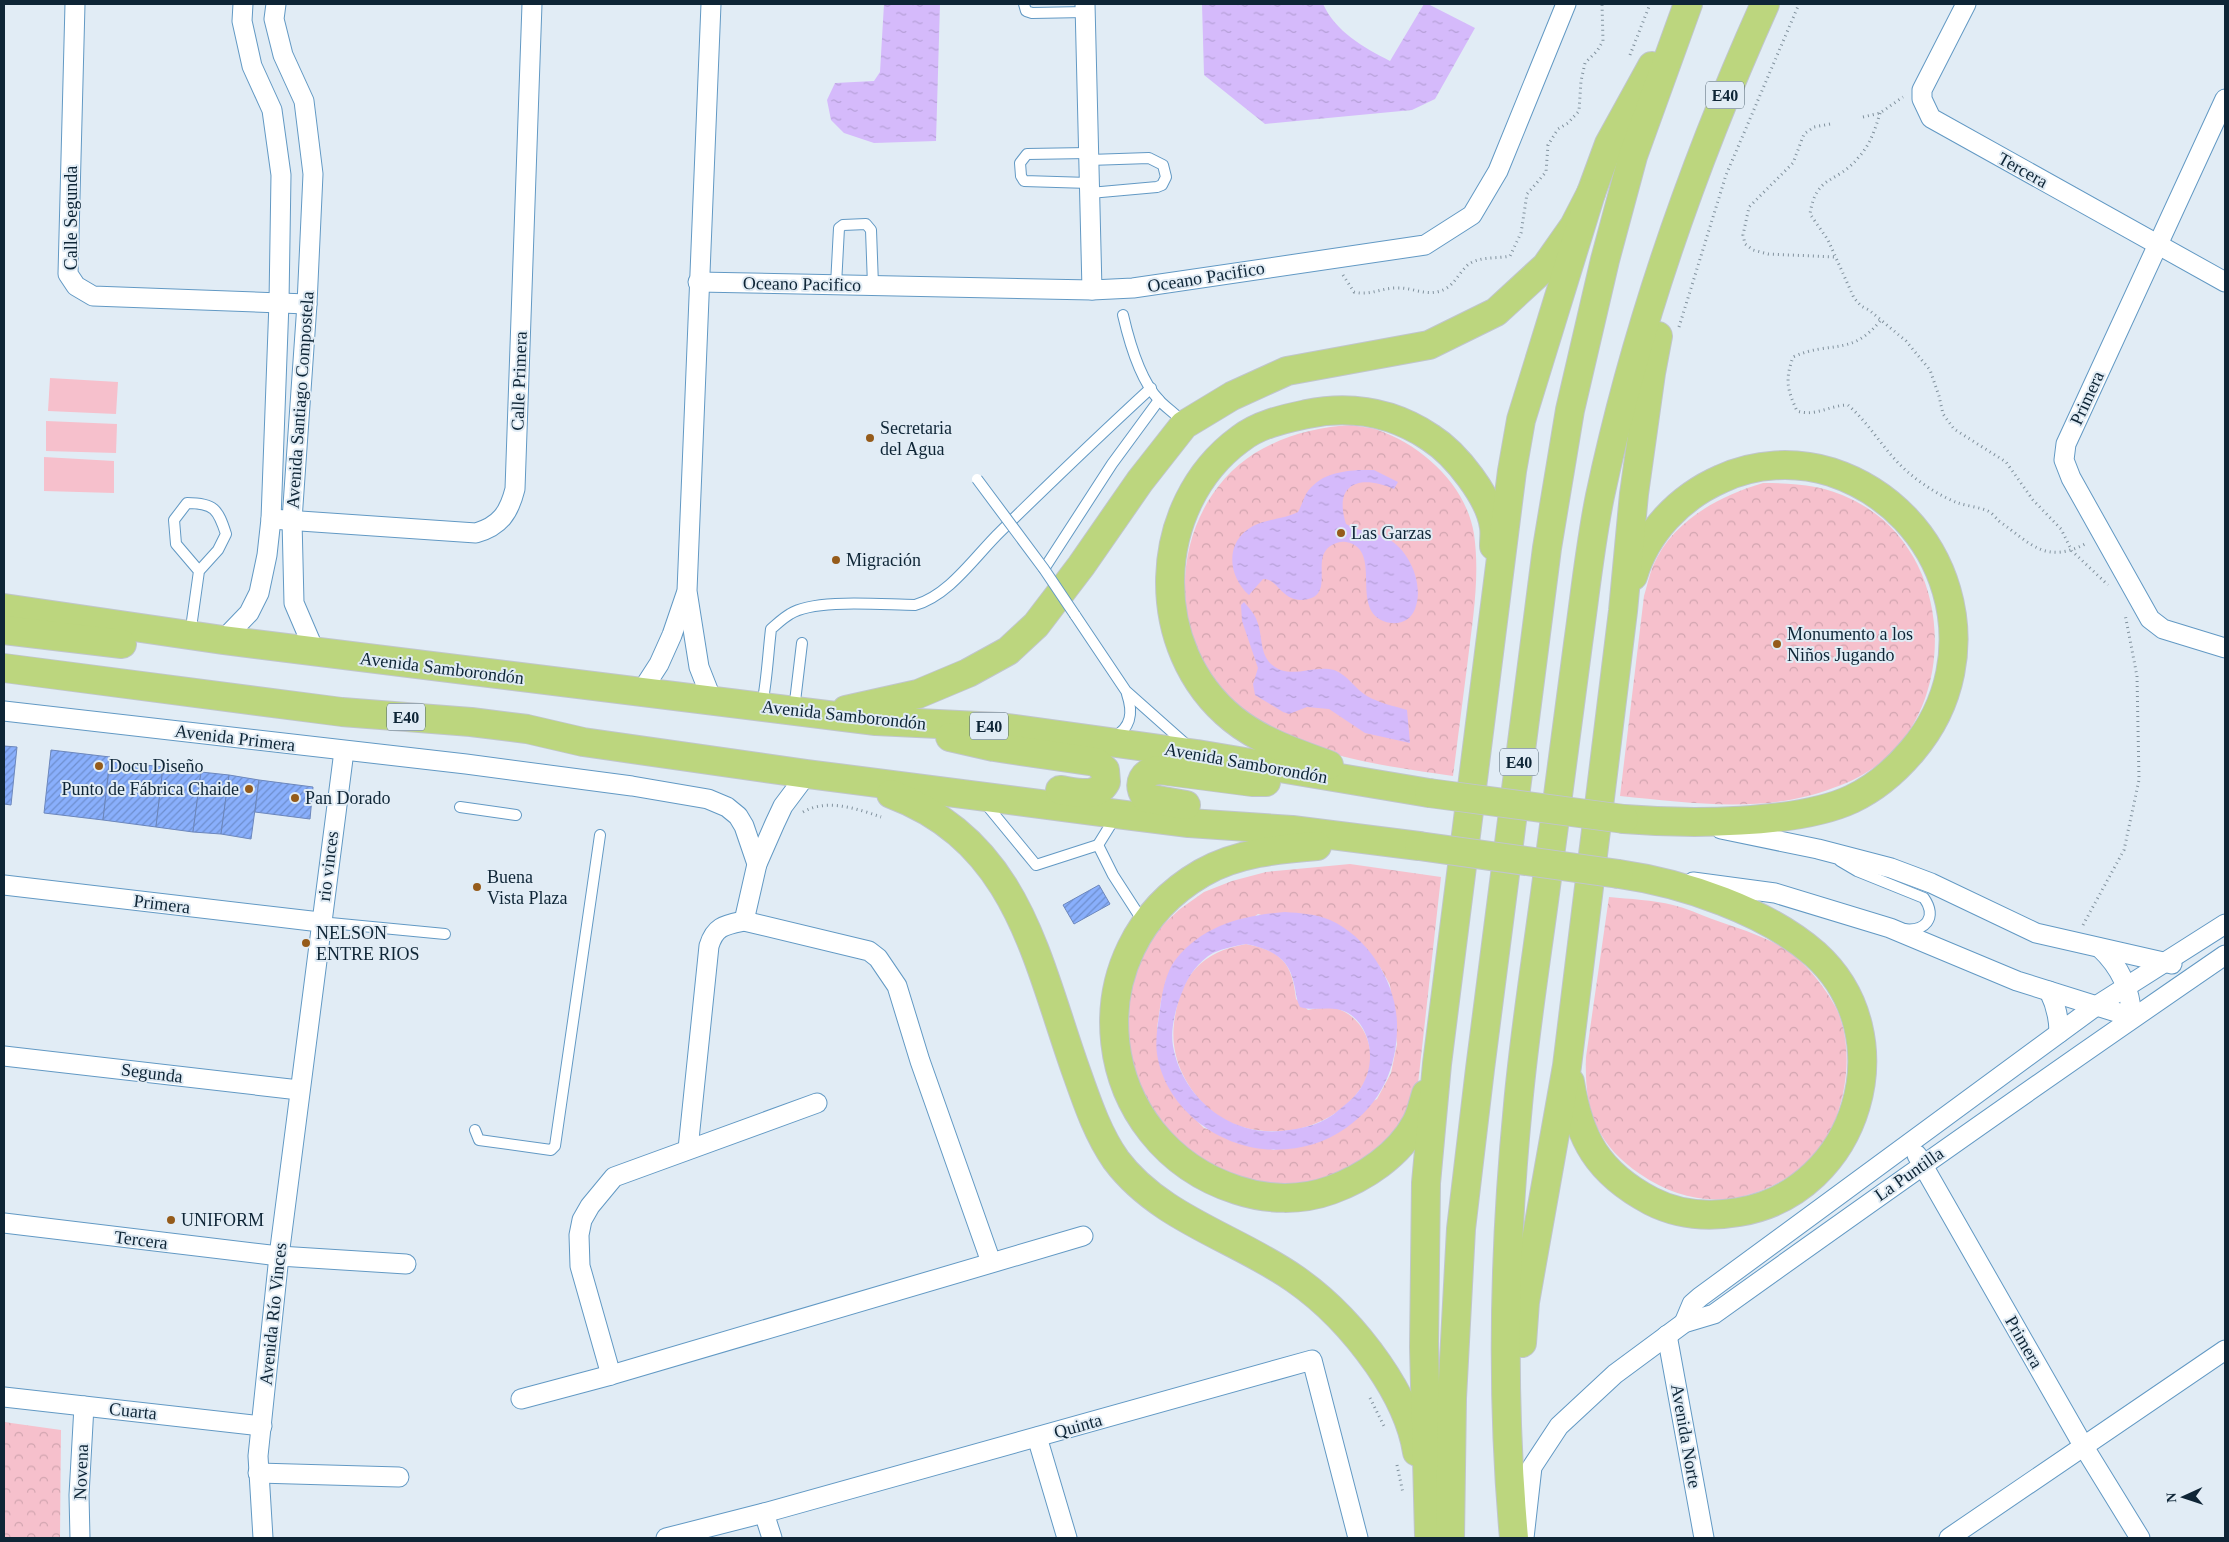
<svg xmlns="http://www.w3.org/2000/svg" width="2229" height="1542" font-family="'Times New Roman',serif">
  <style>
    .forest { fill: url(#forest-crowns); fill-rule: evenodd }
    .pitch { fill: #f6c0cc }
    .water { fill: url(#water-ripples); fill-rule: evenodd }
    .building { fill: url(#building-hatch); stroke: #6c87bc }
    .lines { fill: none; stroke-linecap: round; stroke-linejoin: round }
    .service-casing { stroke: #6299c4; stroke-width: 12 }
    .minor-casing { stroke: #6299c4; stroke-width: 21 }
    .trunk-casing { stroke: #c0c6cb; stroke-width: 30 }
    .path { stroke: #80919d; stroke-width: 3; stroke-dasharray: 1 4; stroke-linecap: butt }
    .service { stroke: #fff; stroke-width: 10 }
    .minor { stroke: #fff; stroke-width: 19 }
    .trunk { stroke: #bcd67e; stroke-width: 28 }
    .service-bridge-casing { stroke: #6299c4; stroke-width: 12; stroke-linecap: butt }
    .trunk-bridge-casing { stroke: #c0c6cb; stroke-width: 30; stroke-linecap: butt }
    .service-bridge { stroke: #fff; stroke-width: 10 }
    .trunk-bridge { stroke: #bcd67e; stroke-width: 28 }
    .poi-dot { fill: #955b1a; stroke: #e1ecf5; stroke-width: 2 }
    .labels { text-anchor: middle; stroke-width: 4; stroke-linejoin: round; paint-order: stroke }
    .shield { fill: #e1ecf5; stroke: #4d616f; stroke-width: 1 }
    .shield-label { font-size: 16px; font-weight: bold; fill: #0e2536 }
    .street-label { font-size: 18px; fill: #0e2536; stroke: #e1ecf5 }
    .poi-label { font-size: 18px; fill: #0e2536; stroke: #e1ecf5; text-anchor: start }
  </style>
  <defs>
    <pattern id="forest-crowns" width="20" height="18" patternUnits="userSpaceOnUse" patternTransform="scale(1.25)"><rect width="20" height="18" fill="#f6c0cc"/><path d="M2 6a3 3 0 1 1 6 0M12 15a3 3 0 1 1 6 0" fill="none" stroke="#d2a5b0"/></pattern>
    <pattern id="water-ripples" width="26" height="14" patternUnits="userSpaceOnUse" patternTransform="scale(1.25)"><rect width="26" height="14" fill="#d5bafb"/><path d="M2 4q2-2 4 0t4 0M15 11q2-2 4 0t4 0" fill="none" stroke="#b6a0d8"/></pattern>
    <pattern id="building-hatch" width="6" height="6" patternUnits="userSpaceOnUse" patternTransform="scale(1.25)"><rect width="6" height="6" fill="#89affc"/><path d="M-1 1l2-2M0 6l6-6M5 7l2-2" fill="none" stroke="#6e8ecd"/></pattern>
  </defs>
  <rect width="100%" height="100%" fill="#e1ecf5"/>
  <g class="forest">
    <path d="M1352 425C1360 427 1370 427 1378 430 1423 446 1466 485 1474 534 1480 576 1473 618 1468 659 1463 698 1458 737 1453 776 1379 765 1284 754 1229 698 1161 629 1173 505 1255 453 1285 435 1317 427 1352 425Z"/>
    <path d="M1763 483C1795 483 1823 485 1851 499 1945 543 1961 677 1894 751 1878 767 1855 781 1833 788 1766 814 1690 803 1620 796L1644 596C1647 586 1649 576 1653 566 1672 521 1719 496 1763 483Z"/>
    <path d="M1350 864 1441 877 1418 1084 1409 1109 1396 1130 1381 1145 1357 1165 1332 1177 1300 1184 1275 1185 1245 1181 1212 1169 1165 1129 1135 1080 1128 1053 1130 988 1140 959 1157 930 1180 909 1204 892 1232 881 1266 872ZM1258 914 1364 946 1380 967 1390 985 1397 1044 1391 1073 1377 1099 1274 1150 1204 1128 1188 1112 1173 1094 1157 1028 1161 1001 1166 980Z"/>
    <path d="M1609 897C1630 899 1653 900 1673 905 1686 908 1699 914 1712 919 1740 929 1772 938 1795 956 1811 970 1825 988 1835 1006 1858 1050 1845 1123 1812 1159 1803 1169 1790 1176 1778 1183 1730 1208 1684 1204 1640 1174 1596 1144 1584 1109 1586 1057Z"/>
    <path d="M1246 944C1282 951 1292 963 1296 999L1308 1010C1317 1008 1327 1006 1335 1008 1367 1017 1380 1056 1363 1085 1342 1118 1303 1134 1265 1131 1243 1129 1224 1123 1207 1107 1184 1085 1170 1055 1174 1023 1180 977 1200 952 1246 944Z"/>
    <path d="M4 1422 61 1430 60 1538H4Z"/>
  </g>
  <g class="pitch">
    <path d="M50 378 118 382 116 414 48 411Z"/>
    <path d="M46 421 117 424 116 453 46 451Z"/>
    <path d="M44 457 114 461V493L44 491Z"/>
  </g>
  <g class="water">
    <path d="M884 4H940L936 141 874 143 844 133 831 120 827 100 835 83 874 81 880 72Z"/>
    <path d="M1202 4H1323C1336 32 1363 47 1390 61L1424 4H1428L1475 28 1435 99 1412 110 1265 124 1204 75Z"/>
    <path d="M1358 470H1374L1398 482 1394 489C1360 474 1333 483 1346 524 1358 531 1369 531 1382 536 1408 545 1425 584 1415 609 1411 619 1403 624 1391 623 1345 616 1386 549 1346 542 1341 541 1336 543 1332 545 1308 558 1339 598 1301 600 1281 600 1277 578 1263 579L1249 595C1228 576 1224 542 1253 526 1267 519 1284 519 1298 512 1301 507 1303 500 1306 494 1319 475 1336 472 1358 470Z"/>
    <path d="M1244 602C1249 608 1255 614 1257 621 1263 635 1259 652 1271 664 1290 681 1313 664 1334 670 1348 675 1355 689 1367 696 1379 703 1394 706 1407 710L1410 743 1365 733 1329 709 1307 707 1289 714 1283 712 1255 695 1253 684 1258 668 1242 621 1241 605Z"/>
    <path d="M1285 912C1300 913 1316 914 1330 920 1368 937 1396 982 1397 1023 1398 1066 1382 1103 1346 1128 1322 1145 1293 1152 1263 1149 1214 1144 1165 1106 1157 1054 1155 1040 1158 1023 1160 1009 1162 993 1166 971 1176 959 1203 925 1244 915 1285 912ZM1246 944C1270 949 1289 957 1294 984 1296 992 1296 999 1300 1007 1315 1012 1332 1004 1348 1013 1371 1027 1376 1061 1363 1084 1358 1094 1349 1102 1340 1109 1324 1124 1303 1129 1281 1131 1229 1136 1182 1097 1173 1046 1170 1029 1176 1006 1183 990 1188 976 1199 961 1213 953 1224 948 1235 946 1246 944Z"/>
  </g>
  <g class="building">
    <path d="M4 746 17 747 11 805 4 804Z"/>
    <path d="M51 750 110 757 103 820 44 813Z"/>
    <path d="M110 761 163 767 156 827 103 820Z"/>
    <path d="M163 767 201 772 193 832 156 827Z"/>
    <path d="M201 772 229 775 221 834 193 832Z"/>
    <path d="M229 775 259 780 251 839 221 834Z"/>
    <path d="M259 780 313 787 310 819 255 812Z"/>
    <path d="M1099 885 1110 904 1074 924 1063 905Z"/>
  </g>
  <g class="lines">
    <defs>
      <g id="service">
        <path d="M1024 4 1026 11 1032 13 1085 12"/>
        <path d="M1088 153 1027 154 1020 163 1021 176 1024 181 1089 183"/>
        <path d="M1089 160 1149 158 1163 165 1166 177 1162 185 1157 187 1090 193"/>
        <path d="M836 285 839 228 843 225 866 224 871 230 873 285"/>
        <path d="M1123 315C1129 341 1140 380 1159 400 1167 409 1177 414 1184 424"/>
        <path d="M1044 569 1112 464 1159 400"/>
        <path d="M1075 615 1126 691 1189 747"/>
        <path d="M190 635 199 571 218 550 226 534C218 509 214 503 187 503L174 520 176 544 199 571"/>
        <path d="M762 705C767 680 768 654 771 629 777 624 783 618 790 614 815 598 884 605 915 605 950 595 975 556 1001 531 1050 483 1100 435 1151 388"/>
        <path d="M794 710 802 643"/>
        <path d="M1114 737C1132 727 1133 712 1127 694"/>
        <path d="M985 803 1036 865 1098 845 1113 875 1144 923"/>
        <path d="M460 807 516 815"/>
        <path d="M1098 845 1116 816"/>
        <path d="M1840 861 1857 871 1924 898C1938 918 1925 932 1903 929"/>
        <path d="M320 922 445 934"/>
        <path d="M475 1130 479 1140 551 1150 555 1146 600 835"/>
      </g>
      <g id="minor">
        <path d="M75 4 68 274 76 286 93 296 307 304"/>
        <path d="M276 4 274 19 283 55 304 101 313 174 307 304 292 520 294 603 315 652"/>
        <path d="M711 4 687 591 699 667 712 700"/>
        <path d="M1085 4 1092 290"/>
        <path d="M1966 4 1922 90V99L1931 118 2225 282"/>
        <path d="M2225 99 2066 444 2064 460 2071 478 2150 619 2163 629 2225 648"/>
        <path d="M698 282 1092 290 1133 288 1425 245 1472 215 1498 171 1566 4"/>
        <path d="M271 519 476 533C500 526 509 513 515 489L532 4"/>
        <path d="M223 640 249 613 259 593 267 555 271 519 279 302 281 175 272 110 252 66 242 21 243 4"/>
        <path d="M641 692 659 664 672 635 686 594"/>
        <path d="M4 711 466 764 632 786 708 799 727 807 738 816 744 826 757 864"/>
        <path d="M1721 829 1818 849 1891 868 1931 883 2036 933 2172 964"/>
        <path d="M1693 882 1775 893 1890 928 2017 981 2132 1017C2130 989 2121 968 2100 948"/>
        <path d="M4 885 320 922"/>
        <path d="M744 921 757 864 775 823 783 806 807 774"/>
        <path d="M2049 991C2056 1005 2059 1017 2059 1033"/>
        <path d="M4 1056 299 1090"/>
        <path d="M688 1149 709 946C715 926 725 925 744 921L869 951 878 958 897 986 920 1061 991 1262"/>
        <path d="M1917 1155 2084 1447 2140 1538"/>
        <path d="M4 1223 279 1256 406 1264"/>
        <path d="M1684 1323 1692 1304 1700 1297 2096 1006 2225 924"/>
        <path d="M1667 1335 1704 1538"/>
        <path d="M611 1375 580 1266 579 1235 582 1220 590 1206 614 1177 817 1103"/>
        <path d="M4 1397 262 1426"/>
        <path d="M521 1399 611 1375 1083 1236"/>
        <path d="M1037 1437 1067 1538"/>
        <path d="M258 1473 399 1477"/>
        <path d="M764 1513 772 1538"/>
        <path d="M80 1538 79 1495 84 1406"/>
        <path d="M263 1538 258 1456 279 1256 344 751"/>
        <path d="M666 1538 764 1513 1312 1360 1358 1538"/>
        <path d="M1524 1538 1532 1467 1559 1426 1615 1374 1684 1323 1714 1314C1883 1193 2053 1073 2225 955"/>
        <path d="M1949 1538 2225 1350"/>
      </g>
      <g id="trunk">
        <path d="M4 608 223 640 876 721 1000 727 1197 754 1429 793"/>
        <path d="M4 630 122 644"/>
        <path d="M4 668 342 712 471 722 527 729 583 742 807 774 1117 814 1189 823 1292 830 1419 846"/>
        <path d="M846 710 918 694 968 673 1008 651 1036 625 1081 566 1140 481 1184 425 1232 396 1287 371 1429 345 1496 312 1546 266 1574 226 1591 193 1609 144 1652 66"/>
        <path d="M950 737 994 747 1096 762 1105 770 1106 782C1097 799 1076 792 1060 790"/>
        <path d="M1329 765C1296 753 1260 741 1233 719 1146 649 1150 505 1240 439 1259 424 1284 419 1307 414 1352 405 1394 413 1431 438 1456 454 1490 497 1494 527 1495 533 1494 540 1494 546"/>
        <path d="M891 794C1016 841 1035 954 1075 1068 1086 1099 1097 1133 1116 1160 1160 1219 1237 1238 1295 1279 1328 1302 1355 1331 1378 1364 1396 1390 1412 1420 1417 1452"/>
        <path d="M1186 805 1146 798C1136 783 1143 771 1160 770L1252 782H1266"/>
        <path d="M1624 819C1685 824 1797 825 1852 799 1875 788 1896 770 1912 751 1993 656 1950 511 1831 472 1795 461 1755 463 1721 479 1680 497 1646 532 1633 576"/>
        <path d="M1317 846C1279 849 1236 853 1202 873 1069 950 1092 1143 1237 1190 1267 1200 1301 1201 1331 1190 1364 1178 1399 1155 1416 1123 1421 1114 1423 1103 1426 1094"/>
        <path d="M1570 1082C1579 1139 1598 1173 1651 1201 1678 1215 1710 1217 1739 1212 1859 1192 1905 1035 1815 954 1766 911 1683 883 1619 874"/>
        <path d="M1522 1343 1525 1302 1567 1066 1623 611 1634 494 1651 373 1658 336"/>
        <path d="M1429 1535 1424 1347 1426 1183 1437 1064 1512 471 1521 420 1591 193"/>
        <path d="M1450 1538 1452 1398 1461 1229 1480 1069 1547 548 1570 410 1605 260 1633 156 1688 4"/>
        <path d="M1514 1538C1501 1394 1504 1249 1518 1105 1525 1027 1538 949 1548 871 1558 795 1568 720 1578 644 1585 595 1590 545 1600 496 1636 326 1694 162 1765 4"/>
      </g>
    </defs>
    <use href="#service" class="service-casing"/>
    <use href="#minor" class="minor-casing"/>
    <use href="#trunk" class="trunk-casing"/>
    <g class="path">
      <path d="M1630 55 1650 4"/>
      <path d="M1880 113C1875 130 1870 145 1858 158 1837 184 1816 174 1810 214L1828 240 1854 298 1861 306 1869 310 1906 341 1930 370 1939 396 1943 414 1954 429 2006 462 2033 500 2061 529 2072 551 2108 585"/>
      <path d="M1863 117 1880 113 1903 97"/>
      <path d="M1830 124 1814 127 1804 134 1793 163 1749 207 1743 235 1745 244 1753 250 1768 254 1835 257"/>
      <path d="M1343 275 1354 292C1370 296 1381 288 1396 288 1414 287 1427 298 1445 289 1455 284 1460 271 1469 264 1481 256 1497 259 1510 256L1521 233 1527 194 1546 172 1548 145 1558 129 1568 123 1579 111 1581 81 1585 63 1597 51 1603 41 1602 4"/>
      <path d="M1880 321C1851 357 1830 340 1793 357 1785 380 1787 389 1797 411 1816 417 1830 405 1848 405 1871 425 1886 454 1909 473 1923 485 1942 497 1958 503 1967 506 1979 507 1988 511 1992 513 1996 518 1999 521 2031 544 2046 565 2087 543"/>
      <path d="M1679 327 1726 175 1799 4"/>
      <path d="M803 812C827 798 858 809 881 817"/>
      <path d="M2083 925 2124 850 2139 780 2137 676 2125 614"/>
      <path d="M1370 1398 1385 1428"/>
      <path d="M1397 1465 1403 1493"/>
    </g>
    <use href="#service" class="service"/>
    <use href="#minor" class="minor"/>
    <use href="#trunk" class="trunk"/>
    <defs>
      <path id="service-bridge" d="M977 479 1044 569 1075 615"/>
      <g id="trunk-bridge">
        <path d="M1429 793 1624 819"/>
        <path d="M1419 846 1619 874"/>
      </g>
    </defs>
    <use href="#service-bridge" class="service-bridge-casing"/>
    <use href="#trunk-bridge" class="trunk-bridge-casing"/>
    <use href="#service-bridge" class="service-bridge"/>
    <use href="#trunk-bridge" class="trunk-bridge"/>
  </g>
  <g class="poi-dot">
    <circle cx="870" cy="438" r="5"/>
    <circle cx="1341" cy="533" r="5"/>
    <circle cx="836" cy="560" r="5"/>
    <circle cx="1777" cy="644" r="5"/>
    <circle cx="99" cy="766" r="5"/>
    <circle cx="249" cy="789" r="5"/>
    <circle cx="295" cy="798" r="5"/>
    <circle cx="477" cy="887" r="5"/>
    <circle cx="306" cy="943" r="5"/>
    <circle cx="171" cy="1220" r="5"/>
  </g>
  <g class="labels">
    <g class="shield">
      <rect x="1706" y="81.5" width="38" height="27" rx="4"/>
      <rect x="387" y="703.5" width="38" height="27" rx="4"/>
      <rect x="970" y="712.5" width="38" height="27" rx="4"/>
      <rect x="1500" y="748.5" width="38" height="27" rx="4"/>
    </g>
    <g class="shield-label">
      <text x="1725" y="101">E40</text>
      <text x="406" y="723">E40</text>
      <text x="989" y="732">E40</text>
      <text x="1519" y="768">E40</text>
    </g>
    <g class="street-label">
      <text transform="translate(2023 170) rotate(29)" y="6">Tercera</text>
      <text transform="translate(71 218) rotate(-90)" y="6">Calle Segunda</text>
      <text transform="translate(1206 277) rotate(-9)" y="6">Oceano Pacifico</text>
      <text transform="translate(802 284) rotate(1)" y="6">Oceano Pacifico</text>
      <text transform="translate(519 381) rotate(-88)" y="6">Calle Primera</text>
      <text transform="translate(2087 398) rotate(-65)" y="6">Primera</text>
      <text transform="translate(300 400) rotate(-86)" y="6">Avenida Santiago Compostela</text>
      <text transform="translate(442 668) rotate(7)" y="6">Avenida Samborondón</text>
      <text transform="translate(844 715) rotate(6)" y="6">Avenida Samborondón</text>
      <text transform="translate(235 738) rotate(7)" y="6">Avenida Primera</text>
      <text transform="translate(1246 763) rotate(10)" y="6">Avenida Samborondón</text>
      <text transform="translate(328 866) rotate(-83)" y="6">rio vinces</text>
      <text transform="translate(162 904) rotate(7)" y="6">Primera</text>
      <text transform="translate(152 1073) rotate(7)" y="6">Segunda</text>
      <text transform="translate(1909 1174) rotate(-35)" y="6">La Puntilla</text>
      <text transform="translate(141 1240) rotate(7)" y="6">Tercera</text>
      <text transform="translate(273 1314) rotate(-84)" y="6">Avenida Río Vinces</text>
      <text transform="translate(2024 1342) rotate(60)" y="6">Primera</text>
      <text transform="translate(133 1411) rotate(6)" y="6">Cuarta</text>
      <text transform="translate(1078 1426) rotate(-16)" y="6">Quinta</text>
      <text transform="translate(1686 1436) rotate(80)" y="6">Avenida Norte</text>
      <text transform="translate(81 1472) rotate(-88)" y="6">Novena</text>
    </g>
    <g class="poi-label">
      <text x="880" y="434">Secretaria<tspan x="880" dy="21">del Agua</tspan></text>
      <text x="1351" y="539">Las Garzas</text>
      <text x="846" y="566">Migración</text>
      <text x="1787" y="640">Monumento a los<tspan x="1787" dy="21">Niños Jugando</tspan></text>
      <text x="109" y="772">Docu Diseño</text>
      <text x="239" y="795" text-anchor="end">Punto de Fábrica Chaide</text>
      <text x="305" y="804">Pan Dorado</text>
      <text x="487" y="883">Buena<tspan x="487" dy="21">Vista Plaza</tspan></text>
      <text x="316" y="939">NELSON<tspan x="316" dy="21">ENTRE RIOS</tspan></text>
      <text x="181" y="1226">UNIFORM</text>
    </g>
  </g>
  <rect width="2229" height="1542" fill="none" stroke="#0e2536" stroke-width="10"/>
  <g transform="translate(2184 1497) rotate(267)" stroke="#e1ecf5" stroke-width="4" paint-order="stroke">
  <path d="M0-4L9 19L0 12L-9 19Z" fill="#0e2536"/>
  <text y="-8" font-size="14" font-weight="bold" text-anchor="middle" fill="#0e2536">N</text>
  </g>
</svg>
